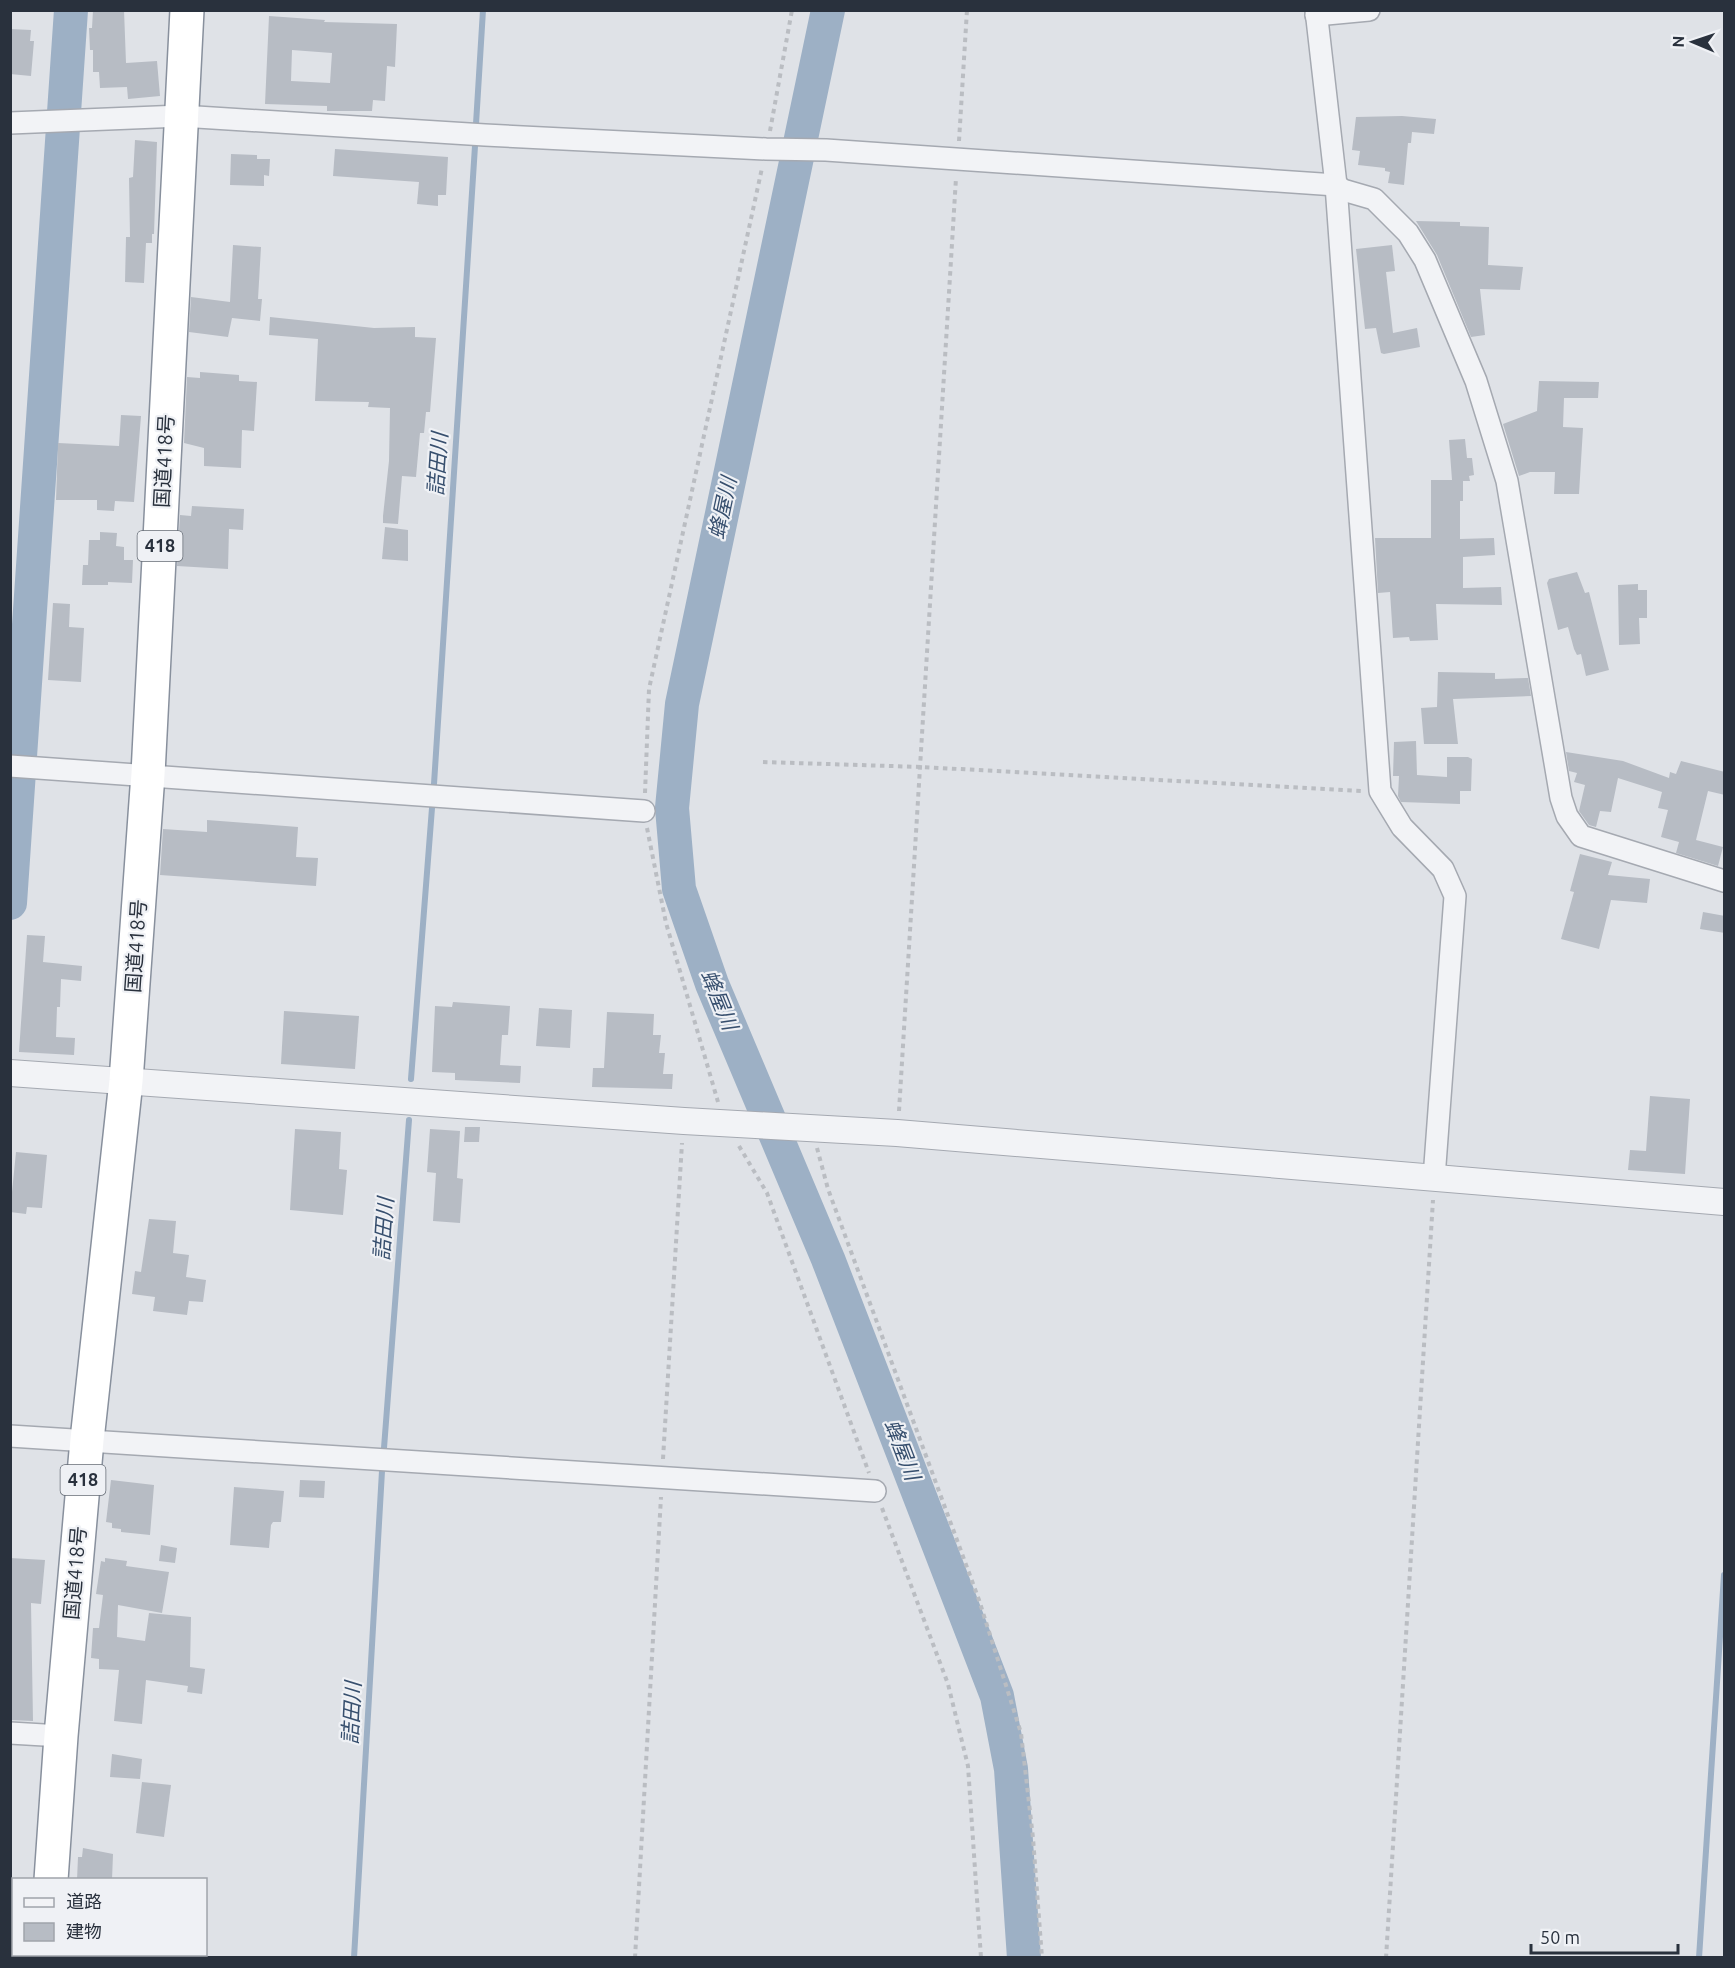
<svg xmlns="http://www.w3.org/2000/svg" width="1735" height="1968" font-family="Ubuntu,'Noto Sans JP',sans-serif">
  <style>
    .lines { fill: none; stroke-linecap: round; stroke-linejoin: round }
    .stream { stroke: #9db0c5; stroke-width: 6 }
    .river { stroke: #9db0c5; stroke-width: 34 }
    .building { fill: #b7bcc4; fill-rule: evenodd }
    .minor-casing { stroke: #a5a9b1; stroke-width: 24 }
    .tertiary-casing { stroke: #a5a9b1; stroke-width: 28 }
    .trunk-casing { stroke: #88909d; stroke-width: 36 }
    .path { stroke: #babdc2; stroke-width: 4; stroke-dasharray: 4.5 4.5; stroke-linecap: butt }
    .minor { stroke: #f2f3f6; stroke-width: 21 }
    .tertiary { stroke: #f2f3f6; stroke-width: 26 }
    .trunk { stroke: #fff; stroke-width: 33 }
    .labels { text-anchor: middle; stroke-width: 4.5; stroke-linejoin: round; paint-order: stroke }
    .shield { fill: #eff1f5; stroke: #646b74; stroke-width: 1.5 }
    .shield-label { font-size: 18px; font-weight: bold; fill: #29313d }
    .street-label { font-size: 20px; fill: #29313d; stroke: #eff1f5 }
    .water-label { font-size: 21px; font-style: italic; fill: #374f6e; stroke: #eff1f5 }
  </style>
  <rect width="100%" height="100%" fill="#dfe2e7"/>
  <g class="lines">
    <g class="stream">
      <path d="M476 124 483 10"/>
      <path d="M434 784 475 146"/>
      <path d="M411 1079 432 808"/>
      <path d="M384 1448 409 1120"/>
      <path d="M354 1958 382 1471"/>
      <path d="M1699 1958 1724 1575"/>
    </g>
    <g class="river">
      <path d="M828 10 682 704 672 808 679 889 712 984 828 1259 997 1696 1011 1769 1024 1958"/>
      <path d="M10 903 71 10"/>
    </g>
  </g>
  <g class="building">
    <path d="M93 10H124L126 63 157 61 160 96 128 99 127 87 100 88 99 72H93V50H90L89 28H92Z"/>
    <path d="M269 16 325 20 324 22 397 24 395 67 387 66 385 101 373 100 372 111H327V106L265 104ZM292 50 332 53 330 83 291 81Z"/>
    <path d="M10 29 31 30 30 41H34L31 76 10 74Z"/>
    <path d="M1402 116 1436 119 1434 134 1412 132 1411 143H1408L1404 185 1388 183 1390 172 1385 171V168L1358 165 1360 151 1352 150 1356 117Z"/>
    <path d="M135 140 157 142 154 234H152V243H146L144 283 125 282 126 237H130L129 178 133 177Z"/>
    <path d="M335 149 448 157 446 195H438V206L417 204 419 182 333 176Z"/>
    <path d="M231 154 257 155V159H270L269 176 264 175V186L230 185Z"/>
    <path d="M1416 221 1460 222V226L1489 227 1488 265 1523 267 1520 290 1480 289 1485 335 1471 337 1437 255Z"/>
    <path d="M233 245 261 247 258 299H262L260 321 232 318 228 337 189 332 191 297 230 302Z"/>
    <path d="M1392 245 1395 271 1386 272 1393 333 1417 328 1420 347 1384 354 1381 353 1376 328 1365 329 1356 249Z"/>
    <path d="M270 317 374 328 415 327V337L436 338 430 412H426L424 433H420L416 477 402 476 398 524 383 523V516L389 461 390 408 368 407 369 402 315 401 318 339 269 335Z"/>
    <path d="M200 372 239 375V381L257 382 254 431 242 430 241 468 204 466V448L184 443 187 377 200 378Z"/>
    <path d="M1539 381 1599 382 1598 398H1564L1563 427 1583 428 1579 494H1554L1555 472H1530L1519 476 1503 424 1537 411Z"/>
    <path d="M121 415 141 416 134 502 115 501 114 511 97 510V500H56L58 443 119 446Z"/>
    <path d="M1465 439 1467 458H1472L1474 475 1469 476 1470 481H1463V501H1460V539L1494 538 1495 555 1463 557V588L1501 587 1502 605 1436 604 1438 640 1410 641 1409 637 1393 638 1390 592 1378 593 1375 538H1431V480H1452L1449 440Z"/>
    <path d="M192 506 244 509 243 530 229 529 228 569 177 566 180 515 191 516Z"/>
    <path d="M385 527 408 530V561L382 559Z"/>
    <path d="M100 532 117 533 116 546 124 547V560H133L132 583 108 582V585H82L83 565H88L89 540H100Z"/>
    <path d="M1577 572 1585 593 1589 592 1609 670 1586 676 1581 654 1577 655 1574 649 1568 627 1558 630 1547 583 1549 579Z"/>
    <path d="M1638 584V590H1647V618H1639L1640 644 1619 645 1618 585Z"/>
    <path d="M53 603 70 604 69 627 84 628 81 682 48 680Z"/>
    <path d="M1438 672 1495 673V679L1528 678 1531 696 1453 699 1458 744H1424L1421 708 1437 707Z"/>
    <path d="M1416 741 1417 775 1447 777V757H1468L1472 759 1471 791H1460V804L1401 802 1398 796 1399 776H1393L1394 742Z"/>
    <path d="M1566 752 1623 761 1669 778 1670 772 1676 774 1681 761 1725 772V795L1708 791 1696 840 1723 847 1718 866 1676 853 1679 842 1661 837 1668 810 1658 808 1662 792 1618 778 1611 812 1600 811 1596 827 1589 825 1579 811 1585 785 1574 782 1577 773 1569 771Z"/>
    <path d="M207 820 298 827 296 857 318 858 316 886 160 875 163 829 207 832Z"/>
    <path d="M1580 854 1612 862 1608 875 1650 879 1647 903 1611 900 1599 949 1561 939 1574 892 1570 891Z"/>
    <path d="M1703 912 1725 916V933L1700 929Z"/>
    <path d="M27 935 45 936 43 962 82 966 81 981 61 979 60 1007H57L56 1037 75 1038 74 1055 19 1052Z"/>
    <path d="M453 1002 510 1006 508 1035H502L500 1065 521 1066 520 1083 455 1080V1073L432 1072 435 1006 452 1007Z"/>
    <path d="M539 1008 572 1010 570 1048 536 1046Z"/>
    <path d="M284 1011 359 1016 355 1069 281 1064Z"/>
    <path d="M607 1012 654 1014 653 1035H661L659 1053H665L663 1074H673L672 1089 592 1087 593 1068H604Z"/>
    <path d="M1650 1096 1690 1099 1685 1174 1628 1170 1630 1150 1646 1151Z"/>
    <path d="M465 1127H480L479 1142H464Z"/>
    <path d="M295 1129 341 1132 339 1169 347 1170 343 1215 290 1210Z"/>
    <path d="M430 1129 460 1131 457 1178 463 1179 460 1223 433 1221 436 1173 427 1172Z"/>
    <path d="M16 1152 47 1155 42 1208 27 1207 26 1214 10 1212Z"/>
    <path d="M149 1219 176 1221 173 1253 189 1255 186 1277 206 1280 203 1302 189 1301 187 1315 153 1311 155 1297 132 1294 135 1271 141 1272Z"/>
    <path d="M111 1480 154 1485 150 1535 121 1532V1529L112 1528V1523L106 1522Z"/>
    <path d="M300 1480 325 1481 324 1498 299 1497Z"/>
    <path d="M234 1487 284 1491 281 1522H273L271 1525 269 1548 230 1545Z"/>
    <path d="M161 1545 177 1548 175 1563 159 1561Z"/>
    <path d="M10 1558 45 1560 41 1604 31 1603 33 1721 10 1720Z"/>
    <path d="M105 1558 127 1561 126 1566 169 1572 162 1613 118 1605 117 1637 145 1641 149 1613 191 1617 190 1667 205 1669 202 1694 187 1692 188 1686 146 1680 142 1724 114 1721 119 1670 99 1669V1659L91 1658 93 1628H99L103 1595 96 1594 101 1561 105 1562Z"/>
    <path d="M112 1754 142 1759 140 1779 110 1777Z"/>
    <path d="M142 1782 171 1785 164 1837 136 1833Z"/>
    <path d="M83 1848 113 1854 112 1880H77L78 1857H82Z"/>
  </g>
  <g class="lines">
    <defs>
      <g id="minor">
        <path d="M1316 10 1336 185 1380 791 1402 827 1443 869 1455 896 1434 1178"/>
        <path d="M1316 15 1369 10"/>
        <path d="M10 123 181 116 485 135 766 149 826 150 1336 185 1343 190 1374 199 1408 233 1425 260 1476 381 1507 481 1561 798 1567 816 1581 836 1724 881"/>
        <path d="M10 766 644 811"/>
        <path d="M10 1436 875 1491"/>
        <path d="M10 1733 61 1736"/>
      </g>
      <path id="tertiary" d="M10 1073 684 1121 897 1133 1724 1202"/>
      <g id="trunk">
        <path d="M51 1880 61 1736 87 1440 126 1081 148 774 187 10"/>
        <path d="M46 1958V1954"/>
      </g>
    </defs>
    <use href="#minor" class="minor-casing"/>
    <use href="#tertiary" class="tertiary-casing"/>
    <use href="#trunk" class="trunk-casing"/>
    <g class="path">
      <path d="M770 131 792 10"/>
      <path d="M959 141 967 10"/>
      <path d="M763 762 922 767 1362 791"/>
      <path d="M645 793 649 689 762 168"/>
      <path d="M647 828 666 923 718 1102"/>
      <path d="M899 1111 956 178"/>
      <path d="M739 1146 767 1193 869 1473"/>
      <path d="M817 1148 828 1189 979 1600 1021 1733 1033 1838 1042 1958"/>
      <path d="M663 1459 682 1143"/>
      <path d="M882 1508 948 1684 968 1766 981 1958"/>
      <path d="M635 1958 661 1497"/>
      <path d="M1386 1958 1433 1200"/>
    </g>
    <use href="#minor" class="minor"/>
    <use href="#tertiary" class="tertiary"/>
    <use href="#trunk" class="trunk"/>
  </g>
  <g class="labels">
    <g class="shield">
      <rect x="137.5" y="531" width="45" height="30" rx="4.5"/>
      <rect x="60.5" y="1465" width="45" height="30" rx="4.5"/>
    </g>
    <g class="shield-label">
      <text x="160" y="552">418</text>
      <text x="83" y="1486">418</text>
    </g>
    <g class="street-label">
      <text transform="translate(164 461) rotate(-87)" y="7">国道418号</text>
      <text transform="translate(136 946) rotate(-86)" y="7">国道418号</text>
      <text transform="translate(75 1573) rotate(-85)" y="7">国道418号</text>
    </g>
    <g class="water-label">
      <text transform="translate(438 464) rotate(-86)" y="7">詰田川</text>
      <text transform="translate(723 508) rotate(-78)" y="7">蜂屋川</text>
      <text transform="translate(719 1000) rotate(68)" y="7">蜂屋川</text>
      <text transform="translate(384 1229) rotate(-86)" y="7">詰田川</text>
      <text transform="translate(902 1450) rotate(69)" y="7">蜂屋川</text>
      <text transform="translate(352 1713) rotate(-87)" y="7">詰田川</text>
    </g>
  </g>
  <rect width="1735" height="1968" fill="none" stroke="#29313d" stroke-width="24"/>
  <rect x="12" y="1878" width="195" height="78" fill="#eff1f5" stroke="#a0a4ab" stroke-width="1.5"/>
  <rect x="24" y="1898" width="30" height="9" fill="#f2f3f6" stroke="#a0a4ab" stroke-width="1.5"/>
  <text x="66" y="1908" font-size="18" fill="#29313d">道路</text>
  <rect x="24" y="1923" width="30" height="18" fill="#b7bcc4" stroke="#a0a4ab" stroke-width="1.5"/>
  <text x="66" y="1938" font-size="18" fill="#29313d">建物</text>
  <g transform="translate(1693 42) rotate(272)" stroke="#eff1f5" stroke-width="4.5" paint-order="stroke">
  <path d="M0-4.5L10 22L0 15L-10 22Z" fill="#29313d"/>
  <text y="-9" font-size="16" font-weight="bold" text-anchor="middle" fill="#29313d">N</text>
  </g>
  <path d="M1531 1944v9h147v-9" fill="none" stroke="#29313d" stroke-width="3"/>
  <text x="1540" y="1944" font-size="18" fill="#29313d" stroke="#eff1f5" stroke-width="4.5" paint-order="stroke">50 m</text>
</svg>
